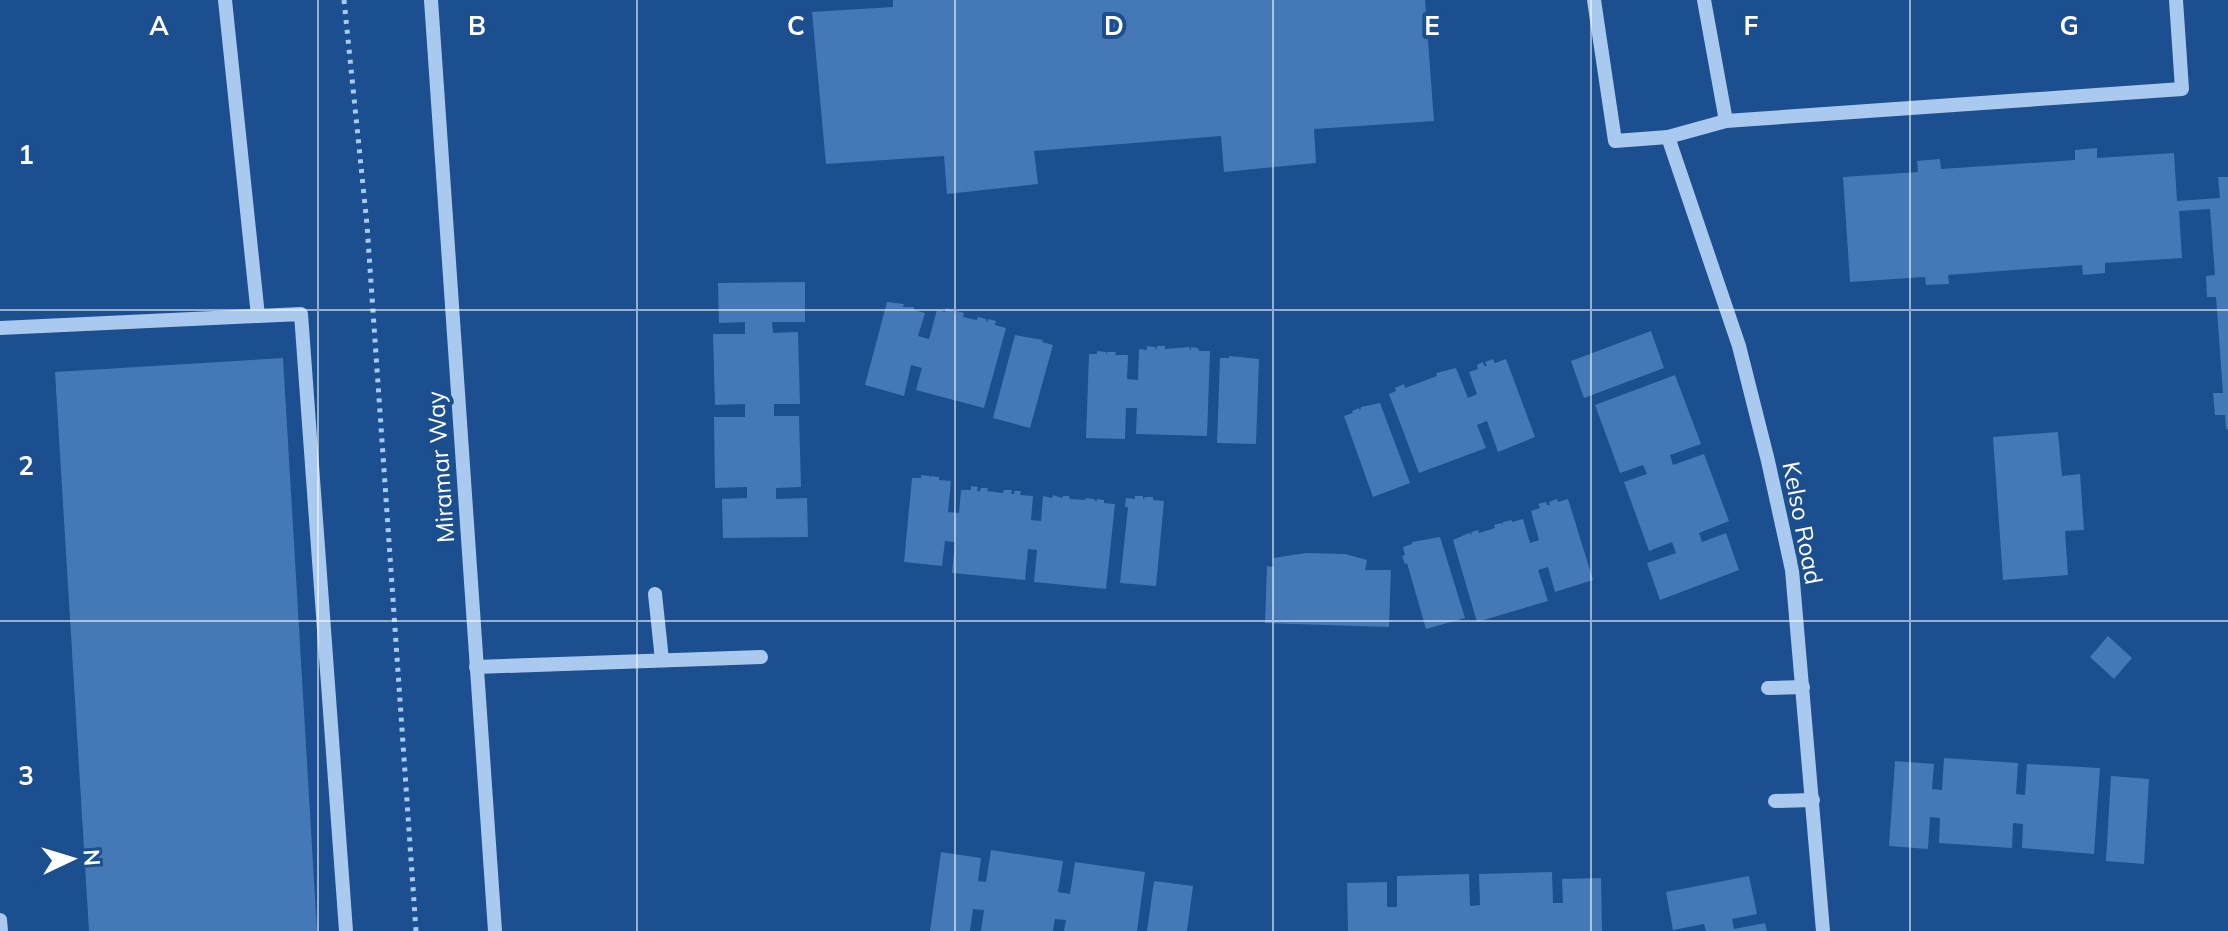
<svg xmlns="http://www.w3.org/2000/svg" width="2228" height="931" font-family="Mulish,sans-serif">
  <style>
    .building { fill: #4478b7 }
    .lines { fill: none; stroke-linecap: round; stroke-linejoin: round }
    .path { stroke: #a9c9ee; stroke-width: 5; stroke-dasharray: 4 6; stroke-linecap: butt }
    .minor { stroke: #a9c9ee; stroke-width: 14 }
    .grid { fill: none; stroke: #fff; stroke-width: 2; stroke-opacity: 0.55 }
    .labels { text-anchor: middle; stroke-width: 8; stroke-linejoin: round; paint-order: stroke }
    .street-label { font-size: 24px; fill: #fff; stroke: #1b4f8f }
    .grid-label { font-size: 26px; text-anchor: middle; font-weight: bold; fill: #fff; stroke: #1b4f8f; stroke-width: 8; stroke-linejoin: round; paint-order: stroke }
  </style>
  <rect width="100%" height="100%" fill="#1b4f8f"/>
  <g class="building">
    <path d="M893 0H1425L1434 121 1314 129 1316 163 1224 172 1221 136 1034 151 1038 184 947 194 944 156 826 164 812 12 893 7Z"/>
    <path d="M2097 148V158L2174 153 2177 201 2220 198 2218 177H2228V429H2226L2225 415H2215L2213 393H2223L2216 297H2207L2206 276 2215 275 2210 209 2179 211 2182 258 2105 263V273L2083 275 2082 265 1948 275 1949 284 1926 285 1925 277 1850 282 1843 177 1918 172 1917 161 1940 159 1941 169 2075 160V150Z"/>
    <path d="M805 282V322H772L773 333 798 332 800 404H774V416H799L801 487 776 488V499L807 498 808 537 723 538 722 499 747 498V487L715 488 714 417H745V404L715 405 713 334H745V322L719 323 718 283Z"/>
    <path d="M887 302 904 304 903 307H914V310L925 313 918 336 929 339 937 310 945 312 946 308 954 310 955 315 956 311 964 313 963 317 977 320 978 317 986 319 987 323 988 319 996 321 995 325 1006 328 984 408 916 390 922 368 911 365 904 396 865 385Z"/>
    <path d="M1651 331 1664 368 1584 398 1571 361Z"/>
    <path d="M1015 335 1043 340 1042 342 1053 345 1030 428 993 418Z"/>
    <path d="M1147 346 1155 347 1157 350V346H1165V349L1189 347 1191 351V347L1198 348 1199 351H1210L1207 436 1136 434 1137 408H1126L1125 439 1086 438 1089 354H1097V351L1106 352 1107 355V352H1116L1115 355H1128L1127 379 1138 380 1139 349 1147 350Z"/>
    <path d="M1229 356 1259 359 1256 444 1217 443 1220 358H1229Z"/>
    <path d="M283 358 317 931H89L55 372Z"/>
    <path d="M1493 359 1495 363 1506 359 1535 437 1498 452 1487 421 1477 425 1486 448 1419 473 1389 394 1396 391 1395 388 1404 384 1405 388 1437 376 1436 373 1456 368 1468 398 1477 394 1469 372 1478 369 1477 365 1483 362 1484 366H1487L1485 362Z"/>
    <path d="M1675 375 1701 444 1670 455 1673 465 1704 454 1729 521 1699 533 1702 542 1726 533 1739 570 1660 600 1647 563 1676 553 1672 542 1649 551 1624 482 1647 474 1643 465 1620 473 1595 405Z"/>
    <path d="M1380 403 1410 483 1373 497 1344 416 1353 413 1352 411 1359 408 1360 411 1361 407Z"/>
    <path d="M2058 432 2062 476 2080 474 2084 530 2065 531 2068 575 2003 580 1993 437Z"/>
    <path d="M921 475 930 476 929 479 931 476 939 477V480L951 481 948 512 959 513 961 490H971V486L978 487 977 491H980L981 488H988L987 491 1003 493 1004 490H1012L1011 494H1014V491H1021L1020 495 1033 496 1031 520 1041 521 1043 496 1052 498 1053 495 1062 498 1063 496H1069L1070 499 1086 500 1085 498 1094 499 1096 502 1097 499 1104 500V503L1115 504 1106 589 1034 582 1037 550 1028 549 1025 580 952 573 955 542 945 541 942 566 904 562 912 478H921Z"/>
    <path d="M1135 496H1143V500L1145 497H1153V500L1164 501 1156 586 1120 583 1128 507H1125L1126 498 1135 499Z"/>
    <path d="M1557 499 1558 502 1568 499 1593 580 1555 592 1548 567 1538 570 1548 601 1477 622 1453 540 1469 533 1472 535 1471 532 1478 530 1479 533 1495 528 1494 525 1501 523 1502 525 1503 522 1512 520V522L1523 519 1530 543 1539 540 1531 511 1540 508 1538 504 1546 502 1547 505H1550L1549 502Z"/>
    <path d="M1440 537 1465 618 1426 629 1407 563 1405 564 1402 556 1405 555 1403 547 1412 544V542Z"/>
    <path d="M1306 553 1345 554 1367 560 1365 570H1391L1389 627 1265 623 1267 566 1274 567 1273 558Z"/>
    <path d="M2108 636 2132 658 2114 679 2090 657Z"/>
    <path d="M1944 758 2018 763 2016 794 2025 795 2027 764 2100 768 2094 854 2022 848 2023 824 2013 823 2012 848 1939 843 1940 818 1930 817 1928 849 1889 846 1895 761 1934 764 1932 789 1942 790Z"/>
    <path d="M2111 776 2149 779 2144 864 2106 861Z"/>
    <path d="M991 850 1063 861 1058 892 1070 894 1075 862 1145 872 1137 931H1064L1066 920 1055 919 1053 931H981L984 910 973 909 970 931H930L941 852 981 858 978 881 986 882Z"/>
    <path d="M1552 872 1553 903H1563L1562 879 1601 878 1602 931H1348L1347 883 1387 882V907H1397V876L1469 874 1470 906 1480 905 1479 874Z"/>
    <path d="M1749 876 1757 914 1732 919 1734 929 1765 923 1767 931H1706L1704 924 1673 930 1666 892Z"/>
    <path d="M1154 881 1193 886 1187 931H1147Z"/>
  </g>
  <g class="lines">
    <path class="path" d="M344 0 367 225 416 931"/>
    <g class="minor">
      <path d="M431 0 495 931"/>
      <path d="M1594 0 1615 141 1668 137 1726 121 2182 89 2176 0"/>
      <path d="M1704 0 1726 121"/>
      <path d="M1668 137 1739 346 1768 461 1792 570 1823 931"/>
      <path d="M258 316 301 314 346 931"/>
      <path d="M0 328 258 316 225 0"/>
      <path d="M655 594 662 660"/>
      <path d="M476 667 761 657"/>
      <path d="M1768 688 1803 687"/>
      <path d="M1775 801 1813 800"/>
      <path d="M0 920 1 931"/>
    </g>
  </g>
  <path class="grid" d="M318 0V931M637 0V931M955 0V931M1273 0V931M1591 0V931M1910 0V931M0 310H2228M0 621H2228"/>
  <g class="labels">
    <g class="street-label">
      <text transform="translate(441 467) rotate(-94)" y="8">Miramar Way</text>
      <text transform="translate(1802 523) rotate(79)" y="8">Kelso Road</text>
    </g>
  </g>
  <g class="grid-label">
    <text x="159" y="35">A</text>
    <text x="477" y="35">B</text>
    <text x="796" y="35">C</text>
    <text x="1114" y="35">D</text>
    <text x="1432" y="35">E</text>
    <text x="1751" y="35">F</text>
    <text x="2069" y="35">G</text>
    <text x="26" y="164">1</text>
    <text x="26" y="475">2</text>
    <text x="26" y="785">3</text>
  </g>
  <g transform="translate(72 859) rotate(86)" stroke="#1b4f8f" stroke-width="6" paint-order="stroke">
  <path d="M0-6L14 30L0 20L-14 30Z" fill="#ffffff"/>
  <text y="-12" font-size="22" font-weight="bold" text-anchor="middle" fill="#ffffff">N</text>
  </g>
</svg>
